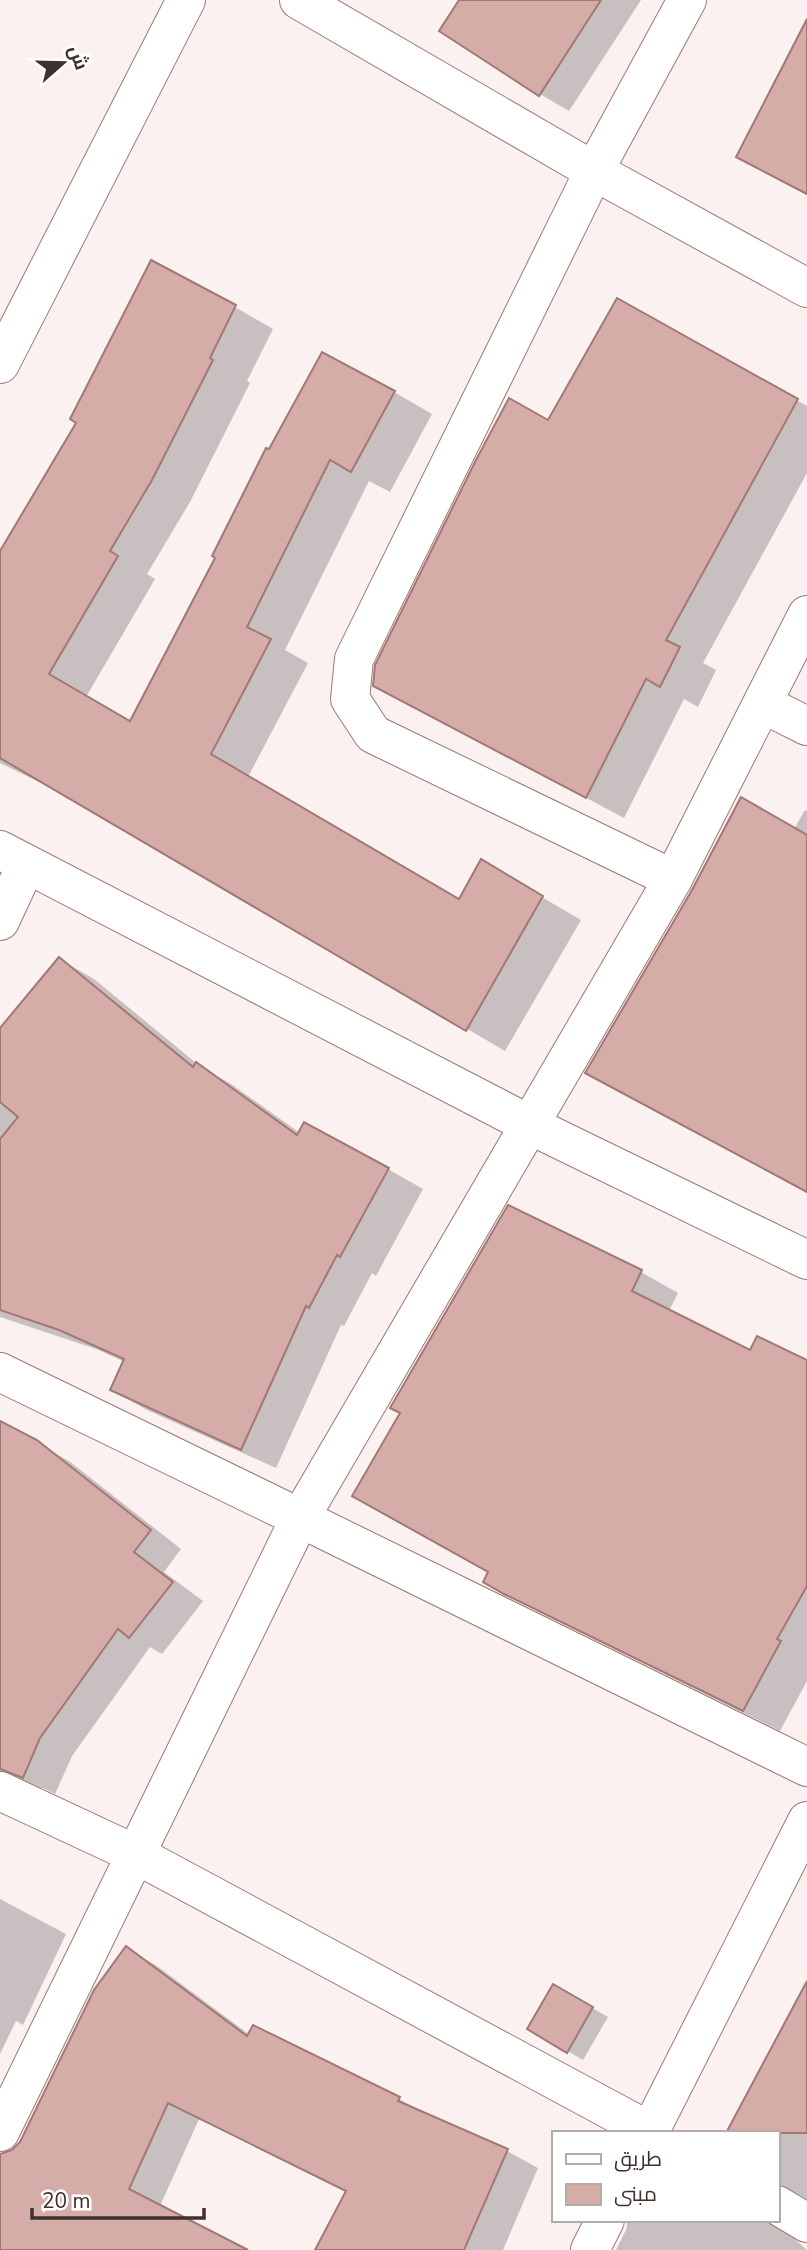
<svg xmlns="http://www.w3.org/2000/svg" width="807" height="2250" font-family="'Nunito Sans',Cairo,sans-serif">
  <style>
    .shadow { fill: #0003 }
    .building { fill: #d5aca7; stroke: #a07975; stroke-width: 2 }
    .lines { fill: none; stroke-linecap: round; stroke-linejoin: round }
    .minor-casing { stroke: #9e7874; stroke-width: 40 }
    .minor { stroke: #fff; stroke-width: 38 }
  </style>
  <rect width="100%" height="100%" fill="#faf1f0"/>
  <g class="shadow">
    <path d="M461 0H641L569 111 540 94Z"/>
    <path d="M807 23V195L738 157Z"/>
    <path d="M617 300 807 406V473L703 663 716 670 698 707 684 699 624 818 375 685 549 422Z"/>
    <path d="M235 307 273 329 247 381 250 383 190 502 147 574 155 579 86 697 131 723 270 452 394 392 432 414 390 492 369 481 285 650 308 663 248 777 460 901 482 862 581 920 505 1051 44 781 43 784 0 763V554Z"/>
    <path d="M805 810 807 811V1192L587 1073 794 829Z"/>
    <path d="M59 959 94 979 201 1067 231 1084 300 1133 388 1169 423 1189 376 1276 372 1273 344 1326 341 1325 276 1468 147 1410 112 1390 125 1362 96 1349 0 1317V1031Z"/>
    <path d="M641 1272 678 1293 669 1311 751 1353 807 1362V1681L780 1731 543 1614 485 1582Z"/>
    <path d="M0 1423 69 1461 181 1549 164 1572 203 1601 162 1654 150 1647 72 1756 55 1794 43 1788 30 1787 0 1793Z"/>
    <path d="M0 1899 66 1934 23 2025 16 2021 0 2054Z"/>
    <path d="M126 1948 157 1966 250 2035 399 2099 430 2116 507 2151 538 2168 503 2250H317L347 2192 199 2119 160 2206 244 2250H0V2173L21 2143Z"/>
    <path d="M807 1985V2202L787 2223 790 2235 807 2250H616L626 2230 628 2220H777V2133Z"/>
    <path d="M554 1986 608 2017 583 2060 530 2029Z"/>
  </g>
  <g class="building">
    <path d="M459 0H601L539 96 439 31Z"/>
    <path d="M807 19V194L736 157Z"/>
    <path d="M151 260 236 305 210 358 213 360 152 480 110 551 118 556 49 674 130 721 215 558 212 556 266 448 269 449 322 352 395 391 351 472 330 460 247 627 271 639 211 754 459 899 481 859 543 896 466 1031 0 758V551L76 423 70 419Z"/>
    <path d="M617 298 798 399 666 640 680 647 660 687 646 679 586 798 373 686 375 665 476 460 509 398 548 420Z"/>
    <path d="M741 797 807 835V1192L585 1073 692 890Z"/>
    <path d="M59 957 193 1067 196 1062 297 1135 304 1122 389 1168 340 1257 337 1255 309 1308 306 1306 241 1450 110 1390 124 1359 59 1330 0 1310V1139L18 1117 0 1102V1028Z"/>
    <path d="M508 1205 642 1270 632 1291 750 1350 757 1336 807 1360V1586L777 1639 781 1641 743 1711 504 1594 483 1582 488 1572 352 1496 400 1413 390 1408Z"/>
    <path d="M0 1421 37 1440 151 1530 134 1552 173 1582 129 1638 118 1629 40 1738 23 1778 0 1769Z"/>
    <path d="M126 1946 247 2036 253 2025 400 2097 398 2101 508 2149 464 2250H315L346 2191 168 2103 129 2189 248 2250H0V2154L12 2150 20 2142 94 1990Z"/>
    <path d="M807 1981V2133H726Z"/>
    <path d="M553 1984 593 2007 567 2053 527 2029Z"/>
  </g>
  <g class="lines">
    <defs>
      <g id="minor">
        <path d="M299 0 594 171 807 288"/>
        <path d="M687 0 594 171 354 659 350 699 373 734 673 879 300 1518 807 1767"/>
        <path d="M0 364 186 0"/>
        <path d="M763 704 807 726"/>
        <path d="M0 850 544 1132 807 1260"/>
        <path d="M673 879 807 615"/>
        <path d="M0 921 26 865"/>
        <path d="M0 1372 300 1518 0 2132"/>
        <path d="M0 1791 135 1854 653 2133"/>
        <path d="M649 2133 807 1821"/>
        <path d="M777 2205 807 2223"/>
        <path d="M590 2250 605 2220"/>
      </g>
    </defs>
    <use href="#minor" class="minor-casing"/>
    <use href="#minor" class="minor"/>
  </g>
  <rect x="552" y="2131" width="228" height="91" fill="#ffffff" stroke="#b3acab" stroke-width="2"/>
  <rect x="566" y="2154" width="35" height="10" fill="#ffffff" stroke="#b3acab" stroke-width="2"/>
  <text x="614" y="2166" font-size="21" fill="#40302e">طريق</text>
  <rect x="566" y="2184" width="35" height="21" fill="#d5aca7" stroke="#b3acab" stroke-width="2"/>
  <text x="614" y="2201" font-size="21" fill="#40302e">مبنى</text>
  <g transform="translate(63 63) rotate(70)" stroke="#ffffff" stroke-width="5" paint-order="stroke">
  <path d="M0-5L12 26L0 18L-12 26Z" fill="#40302e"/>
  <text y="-10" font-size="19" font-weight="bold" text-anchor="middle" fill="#40302e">ش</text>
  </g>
  <path d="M32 2208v10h172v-10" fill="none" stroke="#40302e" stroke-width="3.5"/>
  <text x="42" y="2208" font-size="21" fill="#40302e" stroke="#ffffff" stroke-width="5" paint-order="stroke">20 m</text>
</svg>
